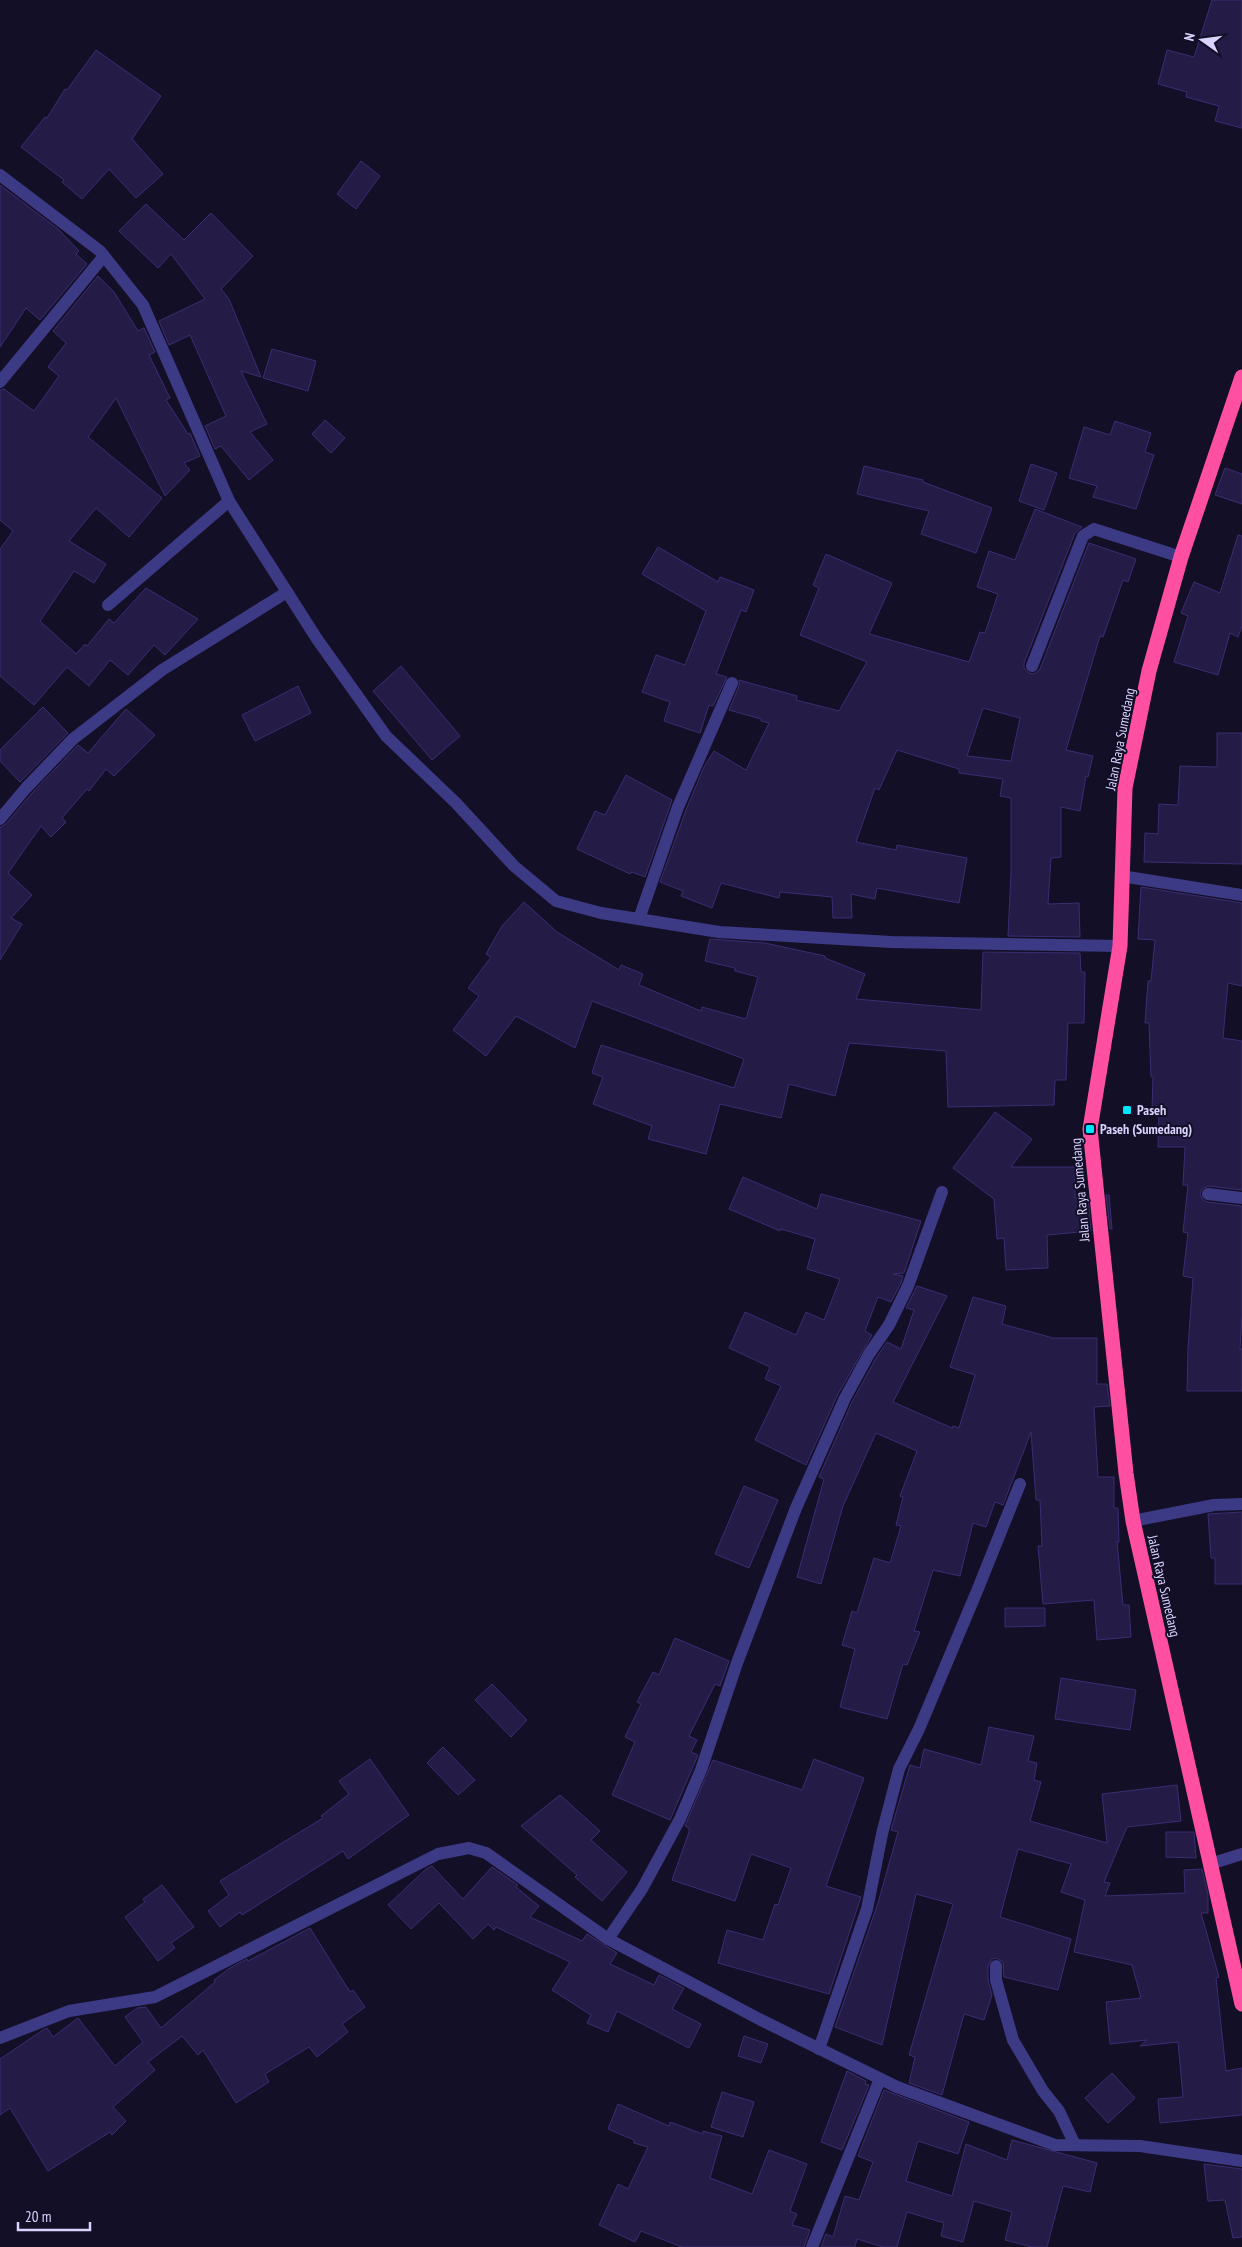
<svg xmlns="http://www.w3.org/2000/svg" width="1242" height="2247" font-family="'PT Sans Narrow',sans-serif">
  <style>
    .building { fill: #241b47; stroke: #3b2d73; fill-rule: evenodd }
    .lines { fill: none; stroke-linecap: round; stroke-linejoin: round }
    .street { stroke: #3d3a85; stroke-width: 12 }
    .highway { stroke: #ff4fa3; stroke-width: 15 }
    .poi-dot { fill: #00e5ff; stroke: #130f26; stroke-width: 2 }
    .labels { text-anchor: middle; stroke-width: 4; stroke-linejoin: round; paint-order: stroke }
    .street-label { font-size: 14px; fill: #d9d4ff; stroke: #130f26 }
    .poi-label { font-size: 14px; font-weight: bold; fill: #d9d4ff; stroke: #130f26; text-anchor: start }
  </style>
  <rect width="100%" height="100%" fill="#130f26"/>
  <g class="building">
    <path d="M1212 0H1242V128L1215 121 1219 106 1186 97 1187 92 1158 84 1167 50 1194 57Z"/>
    <path d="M96 50 161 96 132 139 163 174 136 198 109 169 82 199 62 182 64 180 21 147 45 117 47 118 65 89 67 90Z"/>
    <path d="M361 161 380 176 356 209 337 194Z"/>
    <path d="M0 185 58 229 79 251 76 254 87 264 40 320 26 308 0 347Z"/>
    <path d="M146 204 184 240 211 213 253 256 221 289 229 299 261 377 241 371 267 424 250 432 273 460 249 480 221 446 215 449 205 426 226 416 190 335 169 345 159 321 205 299 171 254 158 268 119 231Z"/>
    <path d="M98 276 114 292 138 331 144 328 155 352 149 355 170 398 166 400 188 434 190 433 200 456 184 463 190 470 165 496 116 398 88 437 162 498 129 537 96 508 69 541 106 564 94 583 74 571 40 621 76 654 85 644 87 646 109 619 114 623 146 588 198 619 165 655 154 645 128 675 110 660 89 686 67 667 34 705 0 676V549L13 531 0 520V390L4 389 34 411 59 376 48 367 66 343 53 331Z"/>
    <path d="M272 349 316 361 308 391 263 378Z"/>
    <path d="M325 420 345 438 331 453 312 434Z"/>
    <path d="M1115 421 1151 433 1145 452 1154 455 1136 509 1093 497 1097 486 1069 478 1084 427 1110 435Z"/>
    <path d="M1031 464 1057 473 1044 510 1019 501Z"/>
    <path d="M864 466 923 480V482L992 508 976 553 921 534 929 511 857 494Z"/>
    <path d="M1225 468 1242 474V504L1215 495Z"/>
    <path d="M1035 509 1082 527 1075 533 1024 663V668L1029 673 1034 674 1040 669 1089 543 1136 559 1128 582 1123 580 1103 637 1100 636 1066 750 1093 756 1088 777 1086 776 1080 811 1061 807V857L1051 858 1048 904 1079 903 1080 937 1008 936 1011 873V798L1000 796 1003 779 959 773V769L897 750 879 790 875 788 856 842 896 850 897 845 967 858 959 903 877 888 875 899 851 894 852 918H833L832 897 780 892 779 898 721 883 712 908 681 896 683 891 660 882 686 810 704 767 714 751 746 770 769 723 761 721V719L729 710 739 686V680L797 696 796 700 839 711 867 662 800 635 819 588 813 585 826 554 892 583 869 634 969 662 980 632 985 633 998 594 977 587 989 551 1015 560ZM983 708 1020 718 1011 761 967 756Z"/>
    <path d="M1238 535 1242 536V626L1238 637 1230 633 1218 675 1174 662 1188 616 1181 613 1194 582 1220 593Z"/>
    <path d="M658 547 718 582 720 577 754 590 746 612 741 610 716 674 727 677 713 706 709 705 700 733 664 721 670 702 642 692 656 655 685 665 706 611 642 574Z"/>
    <path d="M401 666 460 736 432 760 373 691Z"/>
    <path d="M298 686 311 713 255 741 242 715Z"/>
    <path d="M43 707 68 733 20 782 0 761V750Z"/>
    <path d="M126 709 155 735 114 776 106 769 89 791 87 789 62 818 66 822 51 837 41 826 8 873 32 895 11 918 22 924 0 960V827L6 824 32 793 78 745 88 753Z"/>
    <path d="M1217 733H1242V864L1144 862 1145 833 1158 834 1159 804 1178 805 1180 766 1217 767Z"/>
    <path d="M626 775 672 800 645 877 632 872 630 874 577 849 595 811 605 815Z"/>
    <path d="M1141 887 1242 903V986L1228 983 1223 1038 1242 1041V1190L1208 1186 1202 1189 1200 1194 1203 1200 1207 1202 1242 1206V1315L1240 1349H1242V1391H1187L1188 1348 1193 1278 1183 1276 1188 1233 1183 1232 1188 1185H1183L1185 1147H1158L1159 1110H1152L1153 1077H1151L1149 1023H1145L1148 981H1151L1155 940 1138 939Z"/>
    <path d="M524 902 557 932 619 970 621 965 643 974 639 985 701 1011 702 1007 746 1019 758 977 735 971V968L705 961 710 939 765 943 825 956V958L865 974 856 999 981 1010 983 952 1080 953 1081 972H1085L1084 1023H1068L1066 1080H1055L1054 1105 948 1107 946 1051 849 1043 835 1096 789 1084 781 1118 720 1104 706 1154 648 1139 652 1126 593 1104 603 1077 592 1073 601 1045 734 1088 744 1059 592 1001 575 1048 516 1016 486 1056 453 1030 479 996 468 988 491 957 486 954 502 926Z"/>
    <path d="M995 1112 1032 1139 1011 1167H1075V1198L1088 1197 1091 1231 1047 1235 1048 1268 1006 1270 1004 1238 997 1239 994 1199 953 1168Z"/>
    <path d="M743 1177 817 1209 821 1194 921 1221 904 1273 893 1274 903 1276 901 1283 891 1302 878 1297 865 1331 872 1335 838 1394 806 1465 755 1440 781 1386 765 1379 770 1367 729 1348 745 1312 796 1335 806 1312 824 1320 840 1279 807 1269 815 1239 781 1229 780 1231 729 1209Z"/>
    <path d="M1106 1195H1109L1112 1229H1110Z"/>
    <path d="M917 1286 947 1296 893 1402 952 1428 953 1426 959 1428 975 1375 950 1367 973 1297 1006 1306 1002 1324 1053 1338H1097V1384H1107L1110 1406 1094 1407 1098 1477H1114V1508H1118L1119 1542H1117L1123 1605H1129L1131 1637 1097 1640 1094 1600 1043 1604 1038 1546H1042L1040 1500H1036L1031 1432 1003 1505 995 1502 986 1527 973 1523 960 1576 933 1570 914 1631 920 1632 907 1665 903 1664 887 1719 840 1707 855 1649 842 1645 852 1611 857 1613 874 1558 890 1563 901 1526 896 1525 903 1497 900 1496 917 1451 876 1433 843 1506 821 1584 797 1577 824 1479 819 1477 852 1402 876 1358 887 1342 901 1349 914 1310 906 1308Z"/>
    <path d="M744 1486 778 1500 749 1568 715 1554Z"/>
    <path d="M1242 1512V1584H1215V1558H1211L1208 1514Z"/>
    <path d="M1005 1608H1045V1626L1005 1627Z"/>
    <path d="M675 1638 729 1661 720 1686 715 1684 689 1736 697 1740 691 1752 698 1755 670 1820 612 1795 635 1742 625 1737 641 1704 637 1702 653 1672 659 1675Z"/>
    <path d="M1061 1678 1136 1690 1130 1730 1055 1719Z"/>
    <path d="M492 1684 527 1720 511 1737 475 1700Z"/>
    <path d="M989 1727 1034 1736 1028 1761 1037 1763 1034 1780 1041 1782 1030 1821 1107 1843 1102 1794 1177 1785 1181 1821 1127 1827 1104 1882 1110 1883 1105 1896 1185 1893 1184 1870 1202 1869 1208 1894V1913H1201L1219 1977 1216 1978 1226 2071 1242 2068V2115L1160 2123 1158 2099 1183 2097 1178 2042 1140 2046 1147 2040 1110 2044 1106 2002 1141 1998 1132 1965 1074 1952 1085 1900 1061 1892 1071 1864 1018 1849 1000 1917 1071 1939 1058 1990 1004 1977 1003 1962 996 1958 992 1959 988 1966V1980L992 1995 984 2020 964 2014 942 2095 909 2083 915 2057 909 2055 953 1904 916 1894 882 2045 835 2027 878 1903 898 1832 891 1830 910 1765 920 1768 924 1749 981 1765Z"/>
    <path d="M443 1747 475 1780 458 1795 427 1763Z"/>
    <path d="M370 1759 409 1815 348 1859 343 1851 242 1915 240 1912 220 1927 208 1911 229 1895 220 1881 323 1818 321 1816 349 1794 339 1781Z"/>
    <path d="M814 1759 864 1778 826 1886 861 1897 829 1994 718 1963 727 1930 763 1940 775 1904 778 1905 791 1868 751 1854 735 1901 672 1880 689 1832V1828L685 1826 713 1760 802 1790Z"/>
    <path d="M560 1795 600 1831 591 1840 627 1872 602 1901 575 1877 577 1875 521 1826Z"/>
    <path d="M1166 1832H1194L1196 1858 1166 1857Z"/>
    <path d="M432 1866 463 1899 492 1867 518 1885 516 1887 539 1906 530 1917 582 1941 587 1934 617 1953 610 1964 654 1985 659 1975 684 1988 672 2009 701 2024 689 2048 617 2011 608 2032 587 2023 591 2015 552 1990 570 1962 496 1927 494 1930 488 1924 473 1939 439 1903 411 1929 388 1905 426 1869Z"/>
    <path d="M162 1885 194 1927 171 1943 175 1948 158 1961 125 1917 145 1902 143 1899Z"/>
    <path d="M310 1928 350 1992 353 1990 365 2007 342 2024 348 2032 317 2057 309 2047 265 2074 269 2082 236 2103 203 2050 198 2055 182 2036 148 2062 155 2070 113 2107 126 2121 112 2135 110 2132 48 2171 10 2108 0 2115V2059L43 2030 47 2028 53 2037 78 2018 115 2066 143 2042 125 2017 137 2008 146 2007 161 2028 215 1982 214 1980 230 1968 247 1959 248 1961Z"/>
    <path d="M744 2036 768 2044 761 2063 738 2056Z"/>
    <path d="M847 2071 866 2081 865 2084 869 2085 842 2150 821 2142Z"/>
    <path d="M1112 2073 1135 2098 1108 2123 1085 2098Z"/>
    <path d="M884 2090 969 2122 958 2154 918 2141 906 2181 952 2196 966 2144 1007 2160 1012 2140 1097 2163 1090 2192 1063 2186 1047 2247H1032L1005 2240 1012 2212 974 2201 963 2242 941 2236 944 2223 907 2212 897 2247H883L857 2239 855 2247H821L826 2234 833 2237 845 2196 859 2200 873 2162 858 2156Z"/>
    <path d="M722 2092 754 2102 743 2137 711 2127Z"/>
    <path d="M618 2104 669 2126 670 2122 703 2134V2131L722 2136 710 2178 752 2194 769 2150 807 2164 790 2211 797 2214 792 2225 810 2230 804 2247H682L641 2231 635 2242 599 2225 618 2184 628 2189 648 2147 634 2143V2140L608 2129Z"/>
    <path d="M1204 2164 1242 2169V2237L1233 2238 1225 2200 1208 2201Z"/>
  </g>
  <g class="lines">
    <g class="street">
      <path d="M0 175 100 251 143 305 229 501 317 639 386 736 456 803 514 866 556 901 601 913 719 932 891 942 1120 946"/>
      <path d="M0 382 104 256"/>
      <path d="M108 605 229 501"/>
      <path d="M1032 666 1083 536 1094 529 1181 557"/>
      <path d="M0 819 26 788 73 739 162 670 287 592"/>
      <path d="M1121 876 1242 895"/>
      <path d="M639 919 678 807 732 683"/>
      <path d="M1208 1194 1242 1198"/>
      <path d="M1133 1521 1214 1505 1242 1504"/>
      <path d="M1210 1864 1242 1854"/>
      <path d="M608 1939 642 1889 680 1819 701 1770 737 1663 796 1508 845 1398 869 1354 889 1325 908 1286 942 1192"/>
      <path d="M996 1966V1980L1013 2040 1043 2091 1059 2111 1075 2145"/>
      <path d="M0 2038 69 2011 155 1997 438 1854 469 1848 486 1853 608 1939 761 2020 897 2087 1055 2145 1140 2146 1242 2161"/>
      <path d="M819 2049 867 1909 882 1834 899 1769 919 1729 977 1591 1020 1484"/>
      <path d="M812 2247 880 2079"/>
    </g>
    <path class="highway" d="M1242 377 1181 557 1149 671 1125 788 1120 946 1090 1129 1126 1473 1133 1521 1242 2004"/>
  </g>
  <g class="poi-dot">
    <rect x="1122" y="1105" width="10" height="10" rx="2.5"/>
    <rect x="1085" y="1124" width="10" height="10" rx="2.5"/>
  </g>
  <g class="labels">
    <g class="street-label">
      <text transform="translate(1120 739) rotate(-79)" y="5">Jalan Raya Sumedang</text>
      <text transform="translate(1080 1190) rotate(-95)" y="5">Jalan Raya Sumedang</text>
      <text transform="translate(1164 1586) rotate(77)" y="5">Jalan Raya Sumedang</text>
    </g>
    <g class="poi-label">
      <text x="1137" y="1115">Paseh</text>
      <text x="1100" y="1134">Paseh (Sumedang)</text>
    </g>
  </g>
  <g transform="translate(1202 40) rotate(284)" stroke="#130f26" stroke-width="4" paint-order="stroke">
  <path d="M0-4L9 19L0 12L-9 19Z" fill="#d9d4ff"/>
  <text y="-8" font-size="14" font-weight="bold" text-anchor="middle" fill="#d9d4ff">N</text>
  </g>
  <path d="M18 2222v8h72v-8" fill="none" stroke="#d9d4ff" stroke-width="2.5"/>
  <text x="25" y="2222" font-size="15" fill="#d9d4ff" stroke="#130f26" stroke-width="4" paint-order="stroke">20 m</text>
</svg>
